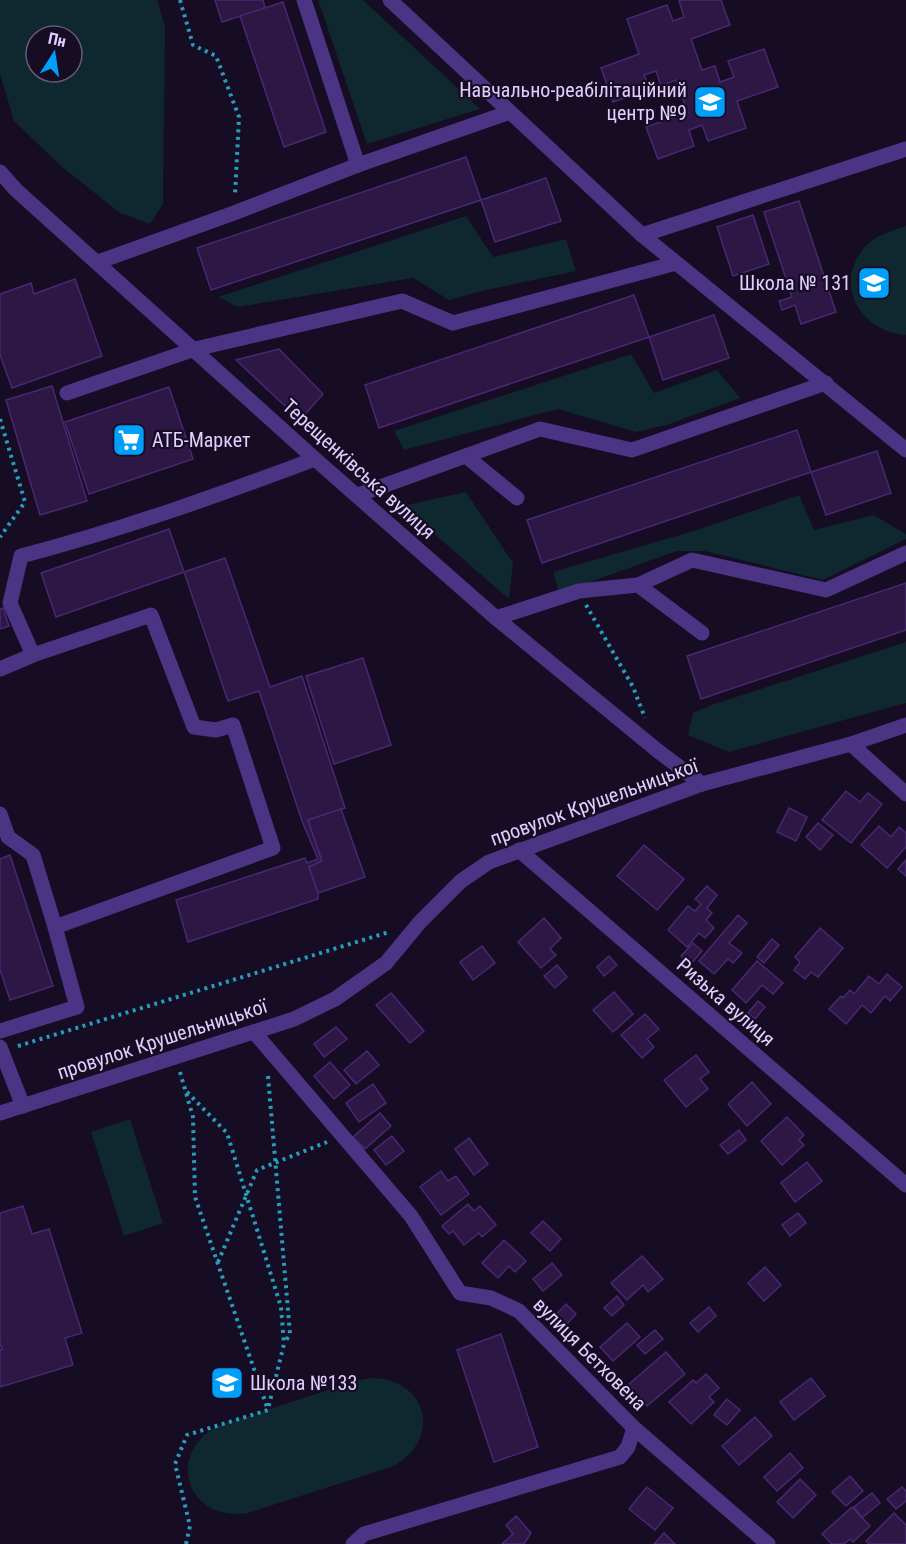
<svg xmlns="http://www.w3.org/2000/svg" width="906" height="1544" font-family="'Roboto Condensed',sans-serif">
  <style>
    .green { fill: #0f272e; fill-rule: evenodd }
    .building { fill: #2d1745; stroke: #4a2773; stroke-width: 1.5 }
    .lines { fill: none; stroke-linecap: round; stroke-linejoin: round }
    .path { stroke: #269dbc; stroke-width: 4; stroke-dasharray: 3 4.5; stroke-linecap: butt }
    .minor { stroke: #4c3485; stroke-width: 15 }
    .labels { text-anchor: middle; stroke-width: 4.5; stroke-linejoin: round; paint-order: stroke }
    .poi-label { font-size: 20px; fill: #e1ceff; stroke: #160c23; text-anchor: end }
    .street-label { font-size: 20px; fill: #e1ceff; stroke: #160c23 }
  </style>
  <rect width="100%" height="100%" fill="#160c23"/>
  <g class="green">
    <path d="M0 0H157L165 26 163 204 150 224 120 213 61 166 14 121 0 74ZM36 36H72V72H36Z"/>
    <path d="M318 0H363L480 109 367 144Z"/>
    <path d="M466 216 493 257 566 239 576 271 482 291 449 300 413 278 238 307 218 297Z"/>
    <path d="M906 226V335C861 332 832 284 865 247 875 235 891 231 906 226Z"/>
    <path d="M631 354 654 393 717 370 740 398 667 425 636 432 558 409 404 450 394 431Z"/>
    <path d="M466 492 513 563 509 599 402 506Z"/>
    <path d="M799 495 814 530 874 515 906 534V539L823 580 704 551H677L559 593 553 572 700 529Z"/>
    <path d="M906 642V703L729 752 688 735 693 713 711 705Z"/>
    <path d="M130 1119 163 1223 124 1236 91 1132Z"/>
    <path d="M375 1378C430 1381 441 1443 391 1467L248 1513C186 1523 164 1452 220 1425L363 1379Z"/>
  </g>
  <g class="building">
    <path d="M215 0H263L265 8 222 22Z"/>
    <path d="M683 0H721L730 25 691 39 702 70 715 66 720 82 734 77 728 61 764 49 778 87 737 101 746 128 708 141 702 125 689 130 694 146 658 159 646 127 688 113 676 80 661 86 656 71 644 75 650 89 613 102 601 68 639 54 627 19 667 5 673 21 684 17 679 1Z"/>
    <path d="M283 2 326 132 284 147 240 16Z"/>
    <path d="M466 157 481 200 211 290 197 248Z"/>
    <path d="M546 178 561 221 495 242 481 200Z"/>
    <path d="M799 201 836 312 801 324 795 305 782 310 779 301 792 297 764 212Z"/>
    <path d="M753 215 769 264 733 276 717 227Z"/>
    <path d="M75 279 102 356 12 388 0 355V294L31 283 34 294Z"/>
    <path d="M634 295 649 337 379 428 365 385Z"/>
    <path d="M714 315 729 358 663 380 649 337Z"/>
    <path d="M279 349 323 394 300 420 236 360Z"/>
    <path d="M52 386 87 501 40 515 6 400Z"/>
    <path d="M169 387 193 459 89 494 65 422Z"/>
    <path d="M797 430 811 472 542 563 527 520Z"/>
    <path d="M877 451 891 493 826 515 811 472Z"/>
    <path d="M169 529 184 572 56 617 41 573Z"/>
    <path d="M225 558 270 687 302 676 345 808 308 820 322 861 309 867 318 893V899L188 942 176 900 305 858 307 863 318 859 302 821 259 691 228 701 184 572Z"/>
    <path d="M906 583V630L701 699 687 656Z"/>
    <path d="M3 608 9 626 0 629V609Z"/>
    <path d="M363 658 391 745 334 764 306 676Z"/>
    <path d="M846 791 860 802 868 793 882 804 851 843 822 820Z"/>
    <path d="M789 808 807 817 796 841 777 832Z"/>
    <path d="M341 809 365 877 318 893 309 867 322 861 308 820Z"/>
    <path d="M818 823 833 835 820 850 806 837Z"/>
    <path d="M879 826 891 837 899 827 906 833V847L887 868 861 845Z"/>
    <path d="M644 845 684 879 657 910 617 876Z"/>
    <path d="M10 855 53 986 10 1000 0 970V859Z"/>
    <path d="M906 860V876L898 869Z"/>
    <path d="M707 886 717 895 707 908 712 913 706 920 714 928 705 938 699 933 687 947 668 930 688 906 695 911 701 904 695 899Z"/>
    <path d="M738 915 747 923 729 943 742 953 733 963 728 959 714 974 699 961Z"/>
    <path d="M544 918 561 938 550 949 556 955 541 968 518 942Z"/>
    <path d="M820 928 843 948 818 977 811 972 805 979 794 970 800 962 795 957Z"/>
    <path d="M772 939 779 945 764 963 757 957Z"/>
    <path d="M693 943 702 951 690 965 681 956Z"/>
    <path d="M482 946 495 963 473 980 460 962Z"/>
    <path d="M609 956 617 965 604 976 597 967Z"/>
    <path d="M757 961 783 983 773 994 762 985 746 1003 732 990Z"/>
    <path d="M557 965 567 977 555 988 544 976Z"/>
    <path d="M887 974 902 987 890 1001 885 996 871 1013 862 1005 846 1024 829 1009 841 996 843 998 850 990 854 994 869 976 879 984Z"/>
    <path d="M614 992 633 1014 613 1032 593 1010Z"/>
    <path d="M391 993 424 1031 410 1043 376 1005Z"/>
    <path d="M758 1001 765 1007 755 1019 748 1013Z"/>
    <path d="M645 1014 659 1029 647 1039 654 1047 642 1058 621 1035Z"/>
    <path d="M336 1027 347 1039 324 1057 314 1044Z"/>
    <path d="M367 1051 379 1065 356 1084 344 1070Z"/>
    <path d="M696 1055 709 1072 700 1079 708 1089 686 1107 664 1080Z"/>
    <path d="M330 1062 350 1085 334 1099 314 1076Z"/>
    <path d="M752 1082 771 1104 747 1126 728 1104Z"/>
    <path d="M373 1084 386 1103 359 1122 346 1103Z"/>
    <path d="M380 1113 391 1126 365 1149 353 1137Z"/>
    <path d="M787 1117 804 1135 799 1140 804 1145 782 1165 761 1141Z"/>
    <path d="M739 1130 746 1140 728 1154 720 1145Z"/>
    <path d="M392 1136 404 1151 386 1165 374 1150Z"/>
    <path d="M469 1138 488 1164 474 1175 455 1149Z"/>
    <path d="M807 1162 822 1181 795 1202 781 1183Z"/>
    <path d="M441 1171 448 1181 456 1176 469 1194 441 1215 420 1187Z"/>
    <path d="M468 1204 474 1211 480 1206 496 1225 482 1237 479 1233 464 1245 453 1231 449 1234 442 1226Z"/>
    <path d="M23 1206 32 1234 49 1229 82 1333 65 1338 73 1365 0 1387V1350H2L0 1342V1213Z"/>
    <path d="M798 1213 806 1223 790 1236 782 1225Z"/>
    <path d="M543 1221 561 1239 550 1251 531 1233Z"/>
    <path d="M504 1240 526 1261 515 1272 509 1266 498 1278 482 1263Z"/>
    <path d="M642 1256 663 1279 648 1292 643 1285 627 1300 611 1283Z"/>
    <path d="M552 1263 562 1275 543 1291 533 1279Z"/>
    <path d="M765 1267 781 1285 764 1301 748 1283Z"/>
    <path d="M617 1296 624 1305 612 1316 604 1308Z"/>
    <path d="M566 1304 576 1314 565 1326 555 1316Z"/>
    <path d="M709 1307 716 1316 698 1332 690 1323Z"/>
    <path d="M627 1323 640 1337 613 1361 600 1347Z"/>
    <path d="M655 1330 663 1339 645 1354 637 1345Z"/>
    <path d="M501 1334 538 1447 494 1462 457 1350Z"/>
    <path d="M666 1352 685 1374 647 1406 628 1385Z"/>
    <path d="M706 1374 719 1388 709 1397 714 1402 691 1424 669 1402 693 1380 696 1383Z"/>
    <path d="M811 1378 825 1396 794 1420 780 1402Z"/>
    <path d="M727 1399 740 1410 727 1425 714 1415Z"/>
    <path d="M755 1417 772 1436 739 1465 722 1446Z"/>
    <path d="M790 1453 803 1468 777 1491 764 1477Z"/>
    <path d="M850 1476 863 1491 846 1506 832 1492Z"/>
    <path d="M800 1479 816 1495 793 1518 777 1502Z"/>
    <path d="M647 1487 673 1508 655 1530 629 1509Z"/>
    <path d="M902 1487 906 1491V1501L896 1509 887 1499Z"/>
    <path d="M872 1493 880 1503 862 1518 854 1507Z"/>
    <path d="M852 1507 870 1526 853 1542 850 1539 844 1544H832L822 1534Z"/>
    <path d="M894 1513 906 1525V1544H869L866 1541Z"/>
    <path d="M516 1516 531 1533 524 1544H502L513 1534 506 1525Z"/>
    <path d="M664 1533 675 1544H654Z"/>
  </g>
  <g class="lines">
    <g class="path">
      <path d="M180 0 193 45 216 56 239 117 235 195"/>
      <path d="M0 419 25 502 0 537"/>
      <path d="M586 605 633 687 645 718"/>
      <path d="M18 1046 389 932"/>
      <path d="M180 1072 193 1117 195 1197 268 1410"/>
      <path d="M268 1076 290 1334 285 1342"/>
      <path d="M187 1092 227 1133 281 1307 284 1344 268 1409"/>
      <path d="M218 1262 257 1170 327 1142"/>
      <path d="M186 1544 190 1526 175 1464 187 1435 268 1410"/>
    </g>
    <g class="minor">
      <path d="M304 0 358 165"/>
      <path d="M390 0 642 235 906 450"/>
      <path d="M0 172 16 190 315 459 496 618 658 751 702 784"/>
      <path d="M642 235 906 149"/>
      <path d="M98 262 234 213 358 165 510 112"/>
      <path d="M67 393 195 349 402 301 453 323 676 263"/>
      <path d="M466 456 517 498"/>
      <path d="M358 495 540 429 632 450 826 383"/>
      <path d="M638 585 702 633"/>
      <path d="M496 618 579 591 638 585 692 560 826 590 906 553"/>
      <path d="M33 655 10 603 21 556C121 530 219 495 315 459"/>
      <path d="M0 669 33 655 151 615 194 727 216 730 233 725 273 848 55 927 33 855 8 837 0 814"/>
      <path d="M851 744 906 794"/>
      <path d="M519 850 906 1185"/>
      <path d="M0 1031 77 1007 55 927"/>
      <path d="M254 1032 411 1216 460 1293 491 1298 519 1311 634 1428 768 1544"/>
      <path d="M0 1047 23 1106"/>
      <path d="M0 1113 294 1019 335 999 386 963 420 922 461 881 489 862 702 784 851 744 906 725"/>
      <path d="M353 1544 364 1534 620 1457 628 1447 634 1428"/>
    </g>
  </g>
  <defs>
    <symbol id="school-square" viewBox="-11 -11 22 22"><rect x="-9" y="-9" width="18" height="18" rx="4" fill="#009ff9" stroke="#160c23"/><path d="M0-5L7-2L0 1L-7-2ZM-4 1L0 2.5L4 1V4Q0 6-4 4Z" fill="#fff"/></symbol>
    <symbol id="supermarket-square" viewBox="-11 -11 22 22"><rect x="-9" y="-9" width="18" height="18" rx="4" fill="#009ff9" stroke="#160c23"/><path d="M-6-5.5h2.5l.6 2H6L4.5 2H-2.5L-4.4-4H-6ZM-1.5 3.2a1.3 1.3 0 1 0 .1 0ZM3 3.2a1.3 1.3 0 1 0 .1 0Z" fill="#fff"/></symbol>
  </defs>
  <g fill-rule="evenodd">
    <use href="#school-square" x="691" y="83" width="38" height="38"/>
    <use href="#school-square" x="855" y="264" width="38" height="38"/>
    <use href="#supermarket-square" x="110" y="421" width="38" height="38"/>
    <use href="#school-square" x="208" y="1364" width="38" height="38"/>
  </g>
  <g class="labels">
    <g class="poi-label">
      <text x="687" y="97">Навчально-реабілітаційний<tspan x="687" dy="23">центр №9</tspan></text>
      <text x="851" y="290">Школа № 131</text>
      <text x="152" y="447" text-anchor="start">АТБ-Маркет</text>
      <text x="250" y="1390" text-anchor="start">Школа №133</text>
    </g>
    <g class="street-label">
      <text transform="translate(359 469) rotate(42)" y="7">Терещенківська вулиця</text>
      <text transform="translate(594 802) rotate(-20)" y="7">провулок Крушельницької</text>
      <text transform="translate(726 1002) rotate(41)" y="7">Ризька вулиця</text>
      <text transform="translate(162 1039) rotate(-18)" y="7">провулок Крушельницької</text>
      <text transform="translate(590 1354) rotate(45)" y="7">вулиця Бетховена</text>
    </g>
  </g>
  <g transform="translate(54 54) rotate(12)"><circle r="28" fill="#160c23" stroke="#675a7b" stroke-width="1.5"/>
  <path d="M0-4.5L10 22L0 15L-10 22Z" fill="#009ff9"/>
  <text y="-9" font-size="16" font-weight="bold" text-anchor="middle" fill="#e1ceff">Пн</text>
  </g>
</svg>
